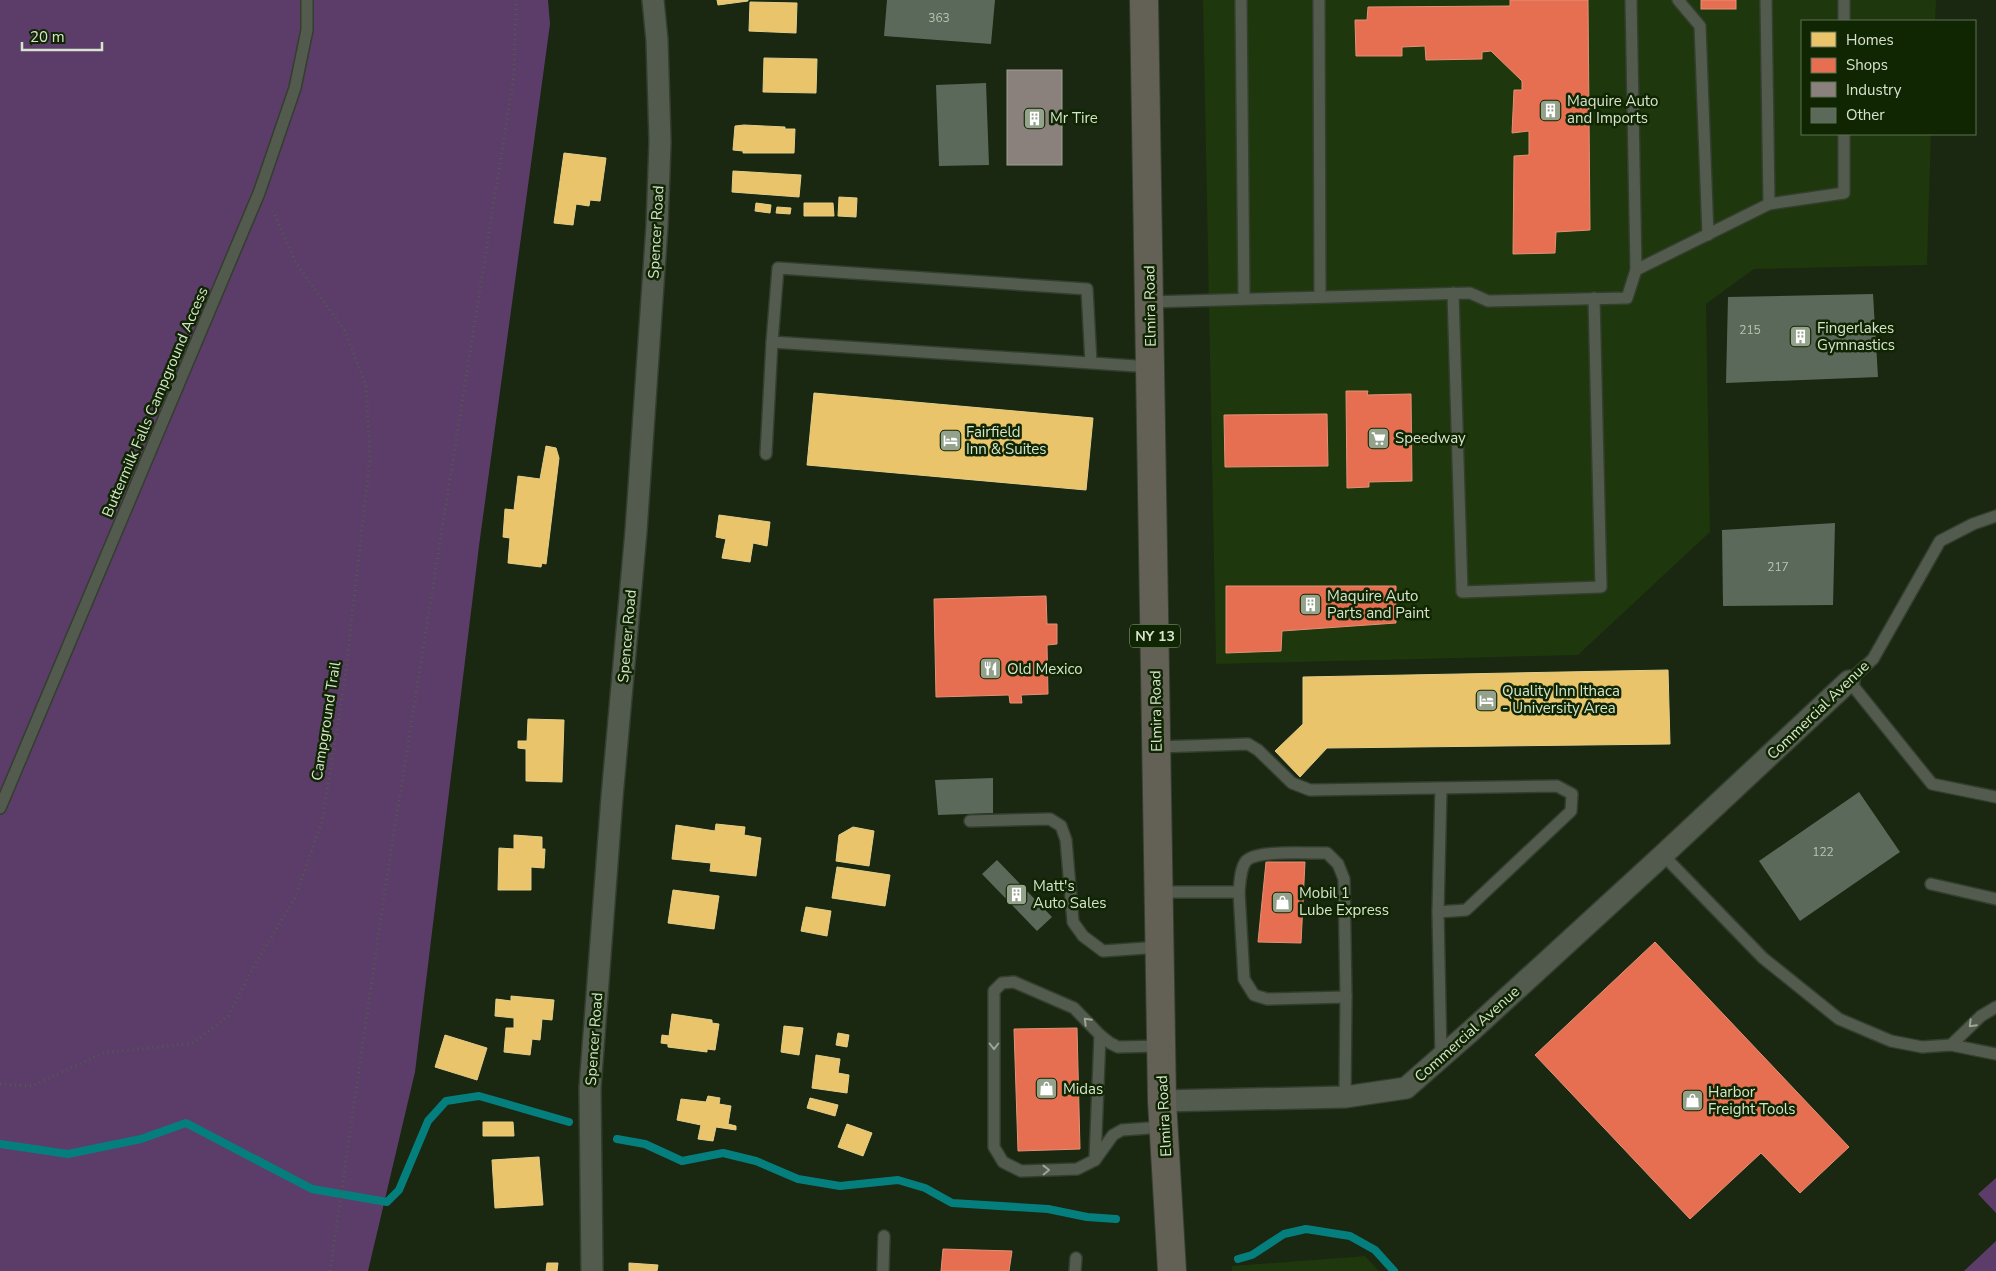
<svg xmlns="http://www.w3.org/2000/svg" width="1996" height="1271" font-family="'Nunito Sans',sans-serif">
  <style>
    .built { fill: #1e370c }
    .forest { fill: #5c3d6a }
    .homes { fill: #e9c46a; stroke: #e3ce88 }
    .shops { fill: #e76f51; stroke: #e29276 }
    .industry { fill: #8a817c; stroke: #a19f95 }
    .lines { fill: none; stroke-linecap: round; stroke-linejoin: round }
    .stream { stroke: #057f7d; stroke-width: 8 }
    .building { fill: #5b695a }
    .service-casing { stroke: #343e2f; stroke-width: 14 }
    .minor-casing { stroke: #343e2f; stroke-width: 24 }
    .trunk-casing { stroke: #343e2f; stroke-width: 30 }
    .path { stroke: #525a4c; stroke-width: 3; stroke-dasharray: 1 4; stroke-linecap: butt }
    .service { stroke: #525b4d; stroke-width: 11 }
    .minor { stroke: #525b4d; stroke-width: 21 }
    .trunk { stroke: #636156; stroke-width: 28 }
    .oneway { stroke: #9ba694 }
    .labels { text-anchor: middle; stroke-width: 5; stroke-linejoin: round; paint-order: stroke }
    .number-label { font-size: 12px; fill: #b7c5b1 }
    .shield { fill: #102501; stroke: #9bab90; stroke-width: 1 }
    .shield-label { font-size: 14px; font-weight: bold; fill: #d6e4ce }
    .poi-label { font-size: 15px; fill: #d6e4ce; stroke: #102501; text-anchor: start }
    .street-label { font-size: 15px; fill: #d6e4ce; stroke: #102501 }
  </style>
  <rect width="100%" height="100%" fill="#1a2711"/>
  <g class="built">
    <path d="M1203 0H1936L1935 21H1802V134H1931L1927 265 1754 269 1706 304 1710 532 1578 655 1216 664Z"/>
    <path d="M1365 1256 1379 1271H1232V1266Z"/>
  </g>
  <g class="forest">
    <path d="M0 0H548L550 24 479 546 415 1072 368 1271H0Z"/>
    <path d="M1996 1178V1213L1978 1194Z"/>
    <path d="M1996 1241V1271H1964Z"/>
  </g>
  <g class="homes">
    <path d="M717 0H748V1L718 5Z"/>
    <path d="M750 2 797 3 796 33 749 31Z"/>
    <path d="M764 58 817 59 816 93 763 92Z"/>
    <path d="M744 125 785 127V129H795L794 153H743V151L733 150 735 126Z"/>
    <path d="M564 153 606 158 600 201 590 200 589 206 576 204 573 225 554 223Z"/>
    <path d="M733 171 801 175 799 197 732 192Z"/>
    <path d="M839 197 857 198 856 217 838 216Z"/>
    <path d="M756 203 771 205 770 213 755 211Z"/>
    <path d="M804 203H833L834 216H804Z"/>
    <path d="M777 207 791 208 790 214 776 213Z"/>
    <path d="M814 393 1093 418 1086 490 807 465Z"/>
    <path d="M546 446 556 448 559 458 546 564 542 563 541 567 508 563 510 538 503 537 505 509 514 510 518 476 540 479Z"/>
    <path d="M719 515 770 522 767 546 753 543 750 562 722 558 726 539 716 537Z"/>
    <path d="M1668 670 1670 744 1327 748 1300 777 1275 751 1303 724V677Z"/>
    <path d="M528 719 564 720 562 782 526 781V749L518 748V741H527Z"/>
    <path d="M716 824 745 827 744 835 761 838 756 876 710 871 711 863 672 859 676 825 715 831Z"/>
    <path d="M853 827 874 831 869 866 836 861 839 835Z"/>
    <path d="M514 835 542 837V849H545L544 868 531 867V890H498L499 848 514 849Z"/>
    <path d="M837 867 890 875 885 906 832 898Z"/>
    <path d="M673 890 719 896 714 929 668 923Z"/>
    <path d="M806 907 831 911 827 936 801 931Z"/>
    <path d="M511 996 554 1000 552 1020 542 1019 540 1040 532 1039 530 1055 504 1052 506 1028H514V1018L495 1016 496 999 511 1001Z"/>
    <path d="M672 1014 712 1020V1023L719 1024 715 1050 707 1049V1052L668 1047V1044L661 1043 662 1035 669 1036Z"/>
    <path d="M784 1026 803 1028 799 1055 781 1052Z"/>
    <path d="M838 1033 849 1035 847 1047 836 1045Z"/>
    <path d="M445 1035 487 1048 477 1080 435 1067Z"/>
    <path d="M816 1055 840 1059 838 1073 849 1075 847 1093 812 1088Z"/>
    <path d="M708 1096 720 1098 719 1104 731 1106 728 1124 736 1126V1130L716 1127 713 1141 698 1139 701 1125 677 1120 681 1099 706 1102Z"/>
    <path d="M810 1098 838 1105 835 1116 807 1108Z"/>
    <path d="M483 1122H513L514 1136H483Z"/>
    <path d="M847 1124 872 1133 863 1156 838 1147Z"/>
    <path d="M539 1157 543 1205 495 1208 492 1160Z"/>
    <path d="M547 1263H558L557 1271H546Z"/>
    <path d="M629 1263 658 1265 657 1271H629Z"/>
  </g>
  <g class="shops">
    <path d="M1510 0H1588L1590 230 1556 232 1555 253 1513 254 1514 156 1529 155V131L1512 133 1514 90H1522V81L1491 51 1482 52V59L1426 60 1425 46 1402 47V56H1356L1355 20H1367L1368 7 1510 6Z"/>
    <rect x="1701" y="0" width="35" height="9"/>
    <path d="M1346 391H1368L1367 395 1411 394 1412 481 1369 482V487L1347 488Z"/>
    <path d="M1327 414 1328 466 1225 467 1224 415Z"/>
    <path d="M1226 586H1396V623L1282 631 1281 651 1226 653Z"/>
    <path d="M1046 596 1047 624H1057V644L1047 645 1048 694 1021 695 1022 703H1010L1009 695 936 697 934 599Z"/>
    <path d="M1266 862H1305L1301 943 1258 942Z"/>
    <path d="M1655 942 1849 1147 1800 1193 1761 1153 1690 1219 1535 1055Z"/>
    <path d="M1077 1028 1080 1149 1018 1151 1014 1029Z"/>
    <path d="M943 1249 1012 1251 1009 1271H941Z"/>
  </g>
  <rect class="industry" x="1007" y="70" width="55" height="95"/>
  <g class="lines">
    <g class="stream">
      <path d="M617 1139 645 1144 682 1161 723 1153 756 1161 798 1179 840 1186 898 1180 925 1188 952 1203 1048 1209 1087 1217 1116 1219"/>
      <path d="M0 1144 68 1154 141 1139 186 1123 312 1189 387 1202 399 1190 428 1121 446 1101 479 1096 569 1122"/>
      <path d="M1238 1259 1252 1255 1284 1234 1306 1229 1350 1236 1375 1250 1394 1271"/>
    </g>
  </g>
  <g class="building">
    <path d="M887 0H995L991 44 884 36Z"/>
    <path d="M986 83 989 165 939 166 936 85Z"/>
    <path d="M1873 294 1878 377 1726 383 1728 297Z"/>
    <path d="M1835 523 1833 605 1723 606 1722 530Z"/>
    <path d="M993 778V813L938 815 935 780Z"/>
    <path d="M1859 792 1900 852 1800 921 1759 861Z"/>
    <path d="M997 860 1052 917 1037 931 982 874Z"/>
  </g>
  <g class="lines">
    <defs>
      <g id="service">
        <path d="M1241 0 1244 299"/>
        <path d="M1319 0 1320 297"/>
        <path d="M1631 0 1636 270"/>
        <path d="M1678 0 1700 26 1708 235"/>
        <path d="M1766 0 1769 204"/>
        <path d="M1844 21V0"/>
        <path d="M1453 293 1462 592 1601 587 1594 298"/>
        <path d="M1150 302 1470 293 1488 301 1627 298 1636 270 1769 204 1844 193V134"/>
        <path d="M1091 363 1087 289 778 268 772 342 1151 367"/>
        <path d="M766 454 772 342"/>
        <path d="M1996 516 1973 524 1940 541 1873 659 1849 681 1932 784 1996 797"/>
        <path d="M1157 747 1248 744 1258 750 1292 783 1310 790 1557 786 1572 794 1571 811 1466 910 1438 912 1441 1057"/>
        <path d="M0 808 259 193 295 88 307 30V0"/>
        <path d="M970 821 1050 819 1061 826 1066 840 1073 922 1083 936 1103 951 1160 947"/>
        <path d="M1663 855 1763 958 1839 1019 1891 1041 1922 1047 1951 1045 1996 1054"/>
        <path d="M1931 884 1996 899"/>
        <path d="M1159 892H1239L1244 979 1254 995 1267 999 1346 997 1345 1097"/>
        <path d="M1239 892C1240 883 1240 869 1246 861 1257 849 1310 854 1327 853L1338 864 1344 879 1346 997"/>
        <path d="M1438 912 1441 788"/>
        <path d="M1951 1045 1981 1016 1996 1007"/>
        <path d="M1161 1046 1118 1047 1110 1043 1100 1035 1074 1008 1014 982 1002 983 994 991V1147L1003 1162 1021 1171 1077 1169 1095 1160 1113 1135 1122 1130 1163 1127"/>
        <path d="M1095 1160 1100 1035"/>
        <path d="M883 1271 884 1236"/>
        <path d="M1075 1271 1076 1258"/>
      </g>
      <g id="minor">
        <path d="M1162 1101 1345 1097 1406 1088 1471 1031 1663 855 1849 681"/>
        <path d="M592 1271 590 1088 612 797 636 531 657 226 660 142 657 40 653 0"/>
      </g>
      <path id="trunk" d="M1144 0 1162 1101 1172 1271"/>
    </defs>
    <use href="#service" class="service-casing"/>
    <use href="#minor" class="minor-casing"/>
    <use href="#trunk" class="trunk-casing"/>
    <g class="path">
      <path d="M0 1084 32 1086 103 1053 193 1043 228 1016 254 966 295 898 322 821 345 679 370 459 366 386 345 331 296 263 273 211"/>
      <path d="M330 1271 386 883 514 75 516 0"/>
    </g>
    <use href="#service" class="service"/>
    <use href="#minor" class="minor"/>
    <use href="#trunk" class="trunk"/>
  </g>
  <defs><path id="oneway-chevron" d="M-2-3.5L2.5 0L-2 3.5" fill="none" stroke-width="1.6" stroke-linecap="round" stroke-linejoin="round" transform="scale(1.25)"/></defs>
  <g class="oneway">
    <use href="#oneway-chevron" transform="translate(1087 1021) rotate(-135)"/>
    <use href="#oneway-chevron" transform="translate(1972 1024) rotate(135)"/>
    <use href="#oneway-chevron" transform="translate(994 1046) rotate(90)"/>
    <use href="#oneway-chevron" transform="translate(1046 1170) rotate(-1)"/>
  </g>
  <defs>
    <symbol id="building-square" viewBox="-11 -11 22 22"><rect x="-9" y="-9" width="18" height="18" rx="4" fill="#94a28c" stroke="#102501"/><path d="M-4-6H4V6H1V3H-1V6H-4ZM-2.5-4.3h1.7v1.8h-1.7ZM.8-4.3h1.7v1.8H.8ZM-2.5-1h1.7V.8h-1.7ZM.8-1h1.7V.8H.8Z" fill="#fff"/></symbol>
    <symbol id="supermarket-square" viewBox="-11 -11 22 22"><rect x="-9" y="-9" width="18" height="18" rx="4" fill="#94a28c" stroke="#102501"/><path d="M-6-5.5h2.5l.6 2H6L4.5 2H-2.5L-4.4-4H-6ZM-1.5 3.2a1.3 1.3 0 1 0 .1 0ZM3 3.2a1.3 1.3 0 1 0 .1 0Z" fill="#fff"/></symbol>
    <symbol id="hotel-square" viewBox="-11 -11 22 22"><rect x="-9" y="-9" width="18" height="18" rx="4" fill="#94a28c" stroke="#102501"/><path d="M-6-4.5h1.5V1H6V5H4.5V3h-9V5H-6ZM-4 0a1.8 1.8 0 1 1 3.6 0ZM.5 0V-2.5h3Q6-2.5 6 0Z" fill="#fff"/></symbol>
    <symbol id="restaurant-square" viewBox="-11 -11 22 22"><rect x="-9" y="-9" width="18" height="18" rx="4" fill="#94a28c" stroke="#102501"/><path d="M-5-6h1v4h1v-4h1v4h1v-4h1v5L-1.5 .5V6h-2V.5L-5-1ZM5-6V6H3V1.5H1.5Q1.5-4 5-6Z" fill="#fff"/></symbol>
    <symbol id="shop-square" viewBox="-11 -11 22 22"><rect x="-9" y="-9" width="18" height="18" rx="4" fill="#94a28c" stroke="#102501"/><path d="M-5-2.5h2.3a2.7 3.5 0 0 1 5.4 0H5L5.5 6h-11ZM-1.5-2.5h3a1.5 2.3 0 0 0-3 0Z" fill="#fff"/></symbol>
  </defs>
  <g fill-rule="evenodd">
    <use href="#building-square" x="1538" y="98" width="25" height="25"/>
    <use href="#building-square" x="1022" y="106" width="25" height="25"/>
    <use href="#building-square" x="1788" y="324" width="25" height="25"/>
    <use href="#supermarket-square" x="1366" y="426" width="25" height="25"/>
    <use href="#hotel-square" x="938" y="428" width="25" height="25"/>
    <use href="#building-square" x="1298" y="592" width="25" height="25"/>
    <use href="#restaurant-square" x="978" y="656" width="25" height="25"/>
    <use href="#hotel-square" x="1474" y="688" width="25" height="25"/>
    <use href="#building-square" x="1004" y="882" width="25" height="25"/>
    <use href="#shop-square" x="1270" y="890" width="25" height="25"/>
    <use href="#shop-square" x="1034" y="1076" width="25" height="25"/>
    <use href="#shop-square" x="1680" y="1088" width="25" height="25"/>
  </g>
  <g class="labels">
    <g class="number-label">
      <text x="939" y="22">363</text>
      <text x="1750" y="334">215</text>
      <text x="1778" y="571">217</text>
      <text x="1823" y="856">122</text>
    </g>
    <rect class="shield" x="1130" y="624.5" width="50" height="23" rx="4"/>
    <g class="shield-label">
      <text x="1155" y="641">NY 13</text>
    </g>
    <g class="poi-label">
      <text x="1567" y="106">Maquire Auto<tspan x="1567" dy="17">and Imports</tspan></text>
      <text x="1050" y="123">Mr Tire</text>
      <text x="1817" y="333">Fingerlakes<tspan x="1817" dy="17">Gymnastics</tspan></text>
      <text x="966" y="437">Fairfield<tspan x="966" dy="17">Inn &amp; Suites</tspan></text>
      <text x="1395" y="443">Speedway</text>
      <text x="1327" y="601">Maquire Auto<tspan x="1327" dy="17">Parts and Paint</tspan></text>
      <text x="1007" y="674">Old Mexico</text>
      <text x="1502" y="696">Quality Inn Ithaca<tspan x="1502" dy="17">- University Area</tspan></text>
      <text x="1033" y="891">Matt's<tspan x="1033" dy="17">Auto Sales</tspan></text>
      <text x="1299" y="898">Mobil 1<tspan x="1299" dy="17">Lube Express</tspan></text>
      <text x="1063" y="1094">Midas</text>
      <text x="1708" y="1097">Harbor<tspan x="1708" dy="17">Freight Tools</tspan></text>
    </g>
    <g class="street-label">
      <text transform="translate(656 232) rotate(-87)" y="5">Spencer Road</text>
      <text transform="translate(1150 306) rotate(-91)" y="5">Elmira Road</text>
      <text transform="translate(155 402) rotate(-67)" y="5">Buttermilk Falls Campground Access</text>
      <text transform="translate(627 636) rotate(-85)" y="5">Spencer Road</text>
      <text transform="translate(1818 710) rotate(-44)" y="5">Commercial Avenue</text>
      <text transform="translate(1156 711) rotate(-91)" y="5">Elmira Road</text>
      <text transform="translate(326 721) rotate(-81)" y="5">Campground Trail</text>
      <text transform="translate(1467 1034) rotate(-42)" y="5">Commercial Avenue</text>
      <text transform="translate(594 1039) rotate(-86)" y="5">Spencer Road</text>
      <text transform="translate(1164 1116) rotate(-93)" y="5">Elmira Road</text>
    </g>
  </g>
  <rect x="1801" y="20" width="175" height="115" fill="#102501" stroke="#5f7153"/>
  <rect x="1811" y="32" width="25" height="15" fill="#e9c46a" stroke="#5f7153"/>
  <text x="1846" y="45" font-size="15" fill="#d6e4ce">Homes</text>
  <rect x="1811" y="58" width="25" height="15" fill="#e76f51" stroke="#5f7153"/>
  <text x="1846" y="70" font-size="15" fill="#d6e4ce">Shops</text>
  <rect x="1811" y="82" width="25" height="15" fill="#8a817c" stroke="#5f7153"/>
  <text x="1846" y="95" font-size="15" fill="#d6e4ce">Industry</text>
  <rect x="1811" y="108" width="25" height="15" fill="#5b695a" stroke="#5f7153"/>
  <text x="1846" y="120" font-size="15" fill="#d6e4ce">Other</text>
  <path d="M22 42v8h80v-8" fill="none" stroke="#d6e4ce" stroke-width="2.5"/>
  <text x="30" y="42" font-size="15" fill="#d6e4ce" stroke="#102501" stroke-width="4" paint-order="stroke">20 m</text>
</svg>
